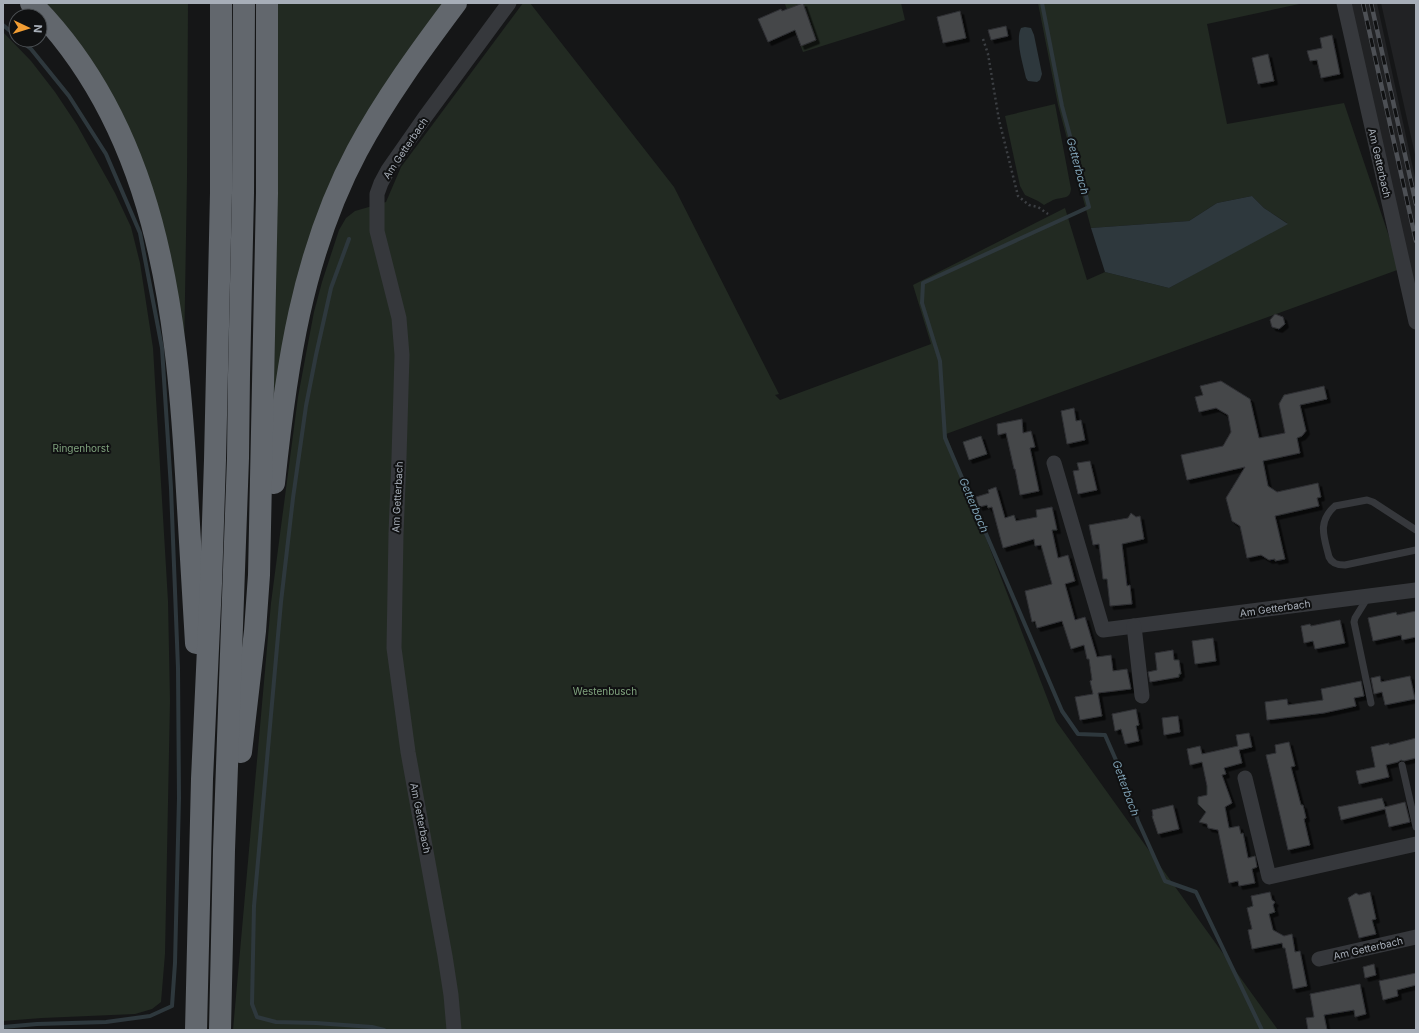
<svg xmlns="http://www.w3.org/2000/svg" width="1419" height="1033" font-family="Inter,sans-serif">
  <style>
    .built { fill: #212224 }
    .green { fill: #222a22 }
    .water { fill: #2e383d }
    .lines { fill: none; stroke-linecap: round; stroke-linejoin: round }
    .stream { stroke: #2e383d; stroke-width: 4 }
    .building { fill: #44464a; stroke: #2f3033; filter: url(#shadow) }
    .path { stroke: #3c3f43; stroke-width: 2.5; stroke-dasharray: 2 3; stroke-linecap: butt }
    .service { stroke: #36383c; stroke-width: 7 }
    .minor { stroke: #36383c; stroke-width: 15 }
    .motorway { stroke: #62676d; stroke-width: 22 }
    .rail-casing { stroke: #4d5055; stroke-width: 4.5 }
    .rail { stroke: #101112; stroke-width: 3; stroke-dasharray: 9; stroke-linecap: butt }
    .labels { text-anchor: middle; stroke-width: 4; stroke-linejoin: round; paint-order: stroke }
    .street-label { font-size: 10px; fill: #a7aeb8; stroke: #101112 }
    .park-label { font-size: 10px; fill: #80a37e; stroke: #101112 }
    .water-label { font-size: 11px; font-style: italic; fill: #7ea0b3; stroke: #101112 }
  </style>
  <defs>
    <filter id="shadow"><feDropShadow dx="3.5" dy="3.5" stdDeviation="0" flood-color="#0009"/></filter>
  </defs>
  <rect width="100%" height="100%" fill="#151617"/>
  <g class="built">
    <path d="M1349 3H1377L1416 182V313Z"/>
    <path d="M1381 3H1416V159Z"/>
  </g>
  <g class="green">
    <path d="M39 3H188L187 178 184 356 158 219Z"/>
    <path d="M278 3H448L371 114 272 423 274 374Z"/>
    <path d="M523 3H530L674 187 779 394 775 395 780 400 931 344 913 285 1065 208 1087 280 1105 272 1169 288 1287 223 1264 208 1252 196 1217 203 1189 221 1091 228 1058 105 1038 3H1304L1207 24 1227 124 1344 103 1400 269 946 434 1056 721 1278 1030H233L271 603 298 397 306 354 314 312 322 282 339 230 346 218 355 211 386 202 401 167Z"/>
    <path d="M790 3H901L905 20 803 52 785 4Z"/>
    <path d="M3 32 31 61 55 92 77 125 115 193 131 227 140 263 153 348 168 601 170 701 165 954 161 1002 152 1009 135 1014 42 1018 3 1021Z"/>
    <path d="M1055 104 1071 189C1070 199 1064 197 1056 199 1052 200 1048 203 1044 205L1038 201 1025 195 1020 186 1005 116Z"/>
  </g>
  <g class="water">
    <path d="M1025 27 1031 28 1034 35 1042 74 1040 80 1037 82 1028 81 1026 78C1023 64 1015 40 1021 28Z"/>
    <path d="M1252 196 1264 208 1288 224 1169 288 1105 272 1091 228 1189 221 1217 203Z"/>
  </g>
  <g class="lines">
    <g class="stream">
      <path d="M1042 3 1062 106 1089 207 923 283 922 303 940 361 945 438 1062 711 1078 734 1105 735 1126 783 1138 821 1165 881 1196 892 1262 1030"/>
      <path d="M3 25 16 36"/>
      <path d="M349 239 331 288 316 355 306 406 293 498 281 602 254 906 252 1004 257 1017 276 1022 316 1023 372 1027 384 1030"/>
      <path d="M3 1027 37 1024 106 1022 150 1016 172 1006 175 963 179 798 178 668 171 488 162 348 140 233 106 154 69 96 31 49 20 40"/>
    </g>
  </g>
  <g class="building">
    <path d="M803 3 816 40 801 46 795 30 768 42 758 19 781 9 782 11Z"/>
    <path d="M960 11 966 38 943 43 937 17Z"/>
    <path d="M1006 26 1008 36 991 40 988 30Z"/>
    <path d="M1332 35 1340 74 1321 78 1317 60 1310 61 1307 51 1322 48 1320 38Z"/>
    <path d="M1268 54 1274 81 1258 84 1252 58Z"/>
    <path d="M1275 314 1283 317 1285 324 1279 329 1272 327 1270 320Z"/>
    <path d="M1221 381 1250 399 1259 438 1285 433 1279 404 1284 395 1324 386 1327 399 1300 405 1306 431 1302 436 1297 438 1300 453 1263 461 1268 486 1277 492 1318 483 1321 497 1317 498 1319 506 1275 516 1285 559 1275 561V559L1269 560 1261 555 1247 558 1240 526 1232 521 1226 498 1245 467 1187 480 1181 455 1223 446 1231 432 1228 415 1216 408 1199 412 1195 397 1203 395 1200 386Z"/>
    <path d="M1074 408 1076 421 1081 420 1085 440 1067 444 1061 411Z"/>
    <path d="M1022 419 1023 433 1031 431 1035 447 1030 448 1039 491 1020 495 1015 469H1014L1006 433 998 435 997 424Z"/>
    <path d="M981 436 987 454 969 460 963 442Z"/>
    <path d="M1090 461 1097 490 1078 494 1073 471 1079 470 1077 463Z"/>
    <path d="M996 487 1005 518 1014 515 1016 521 1037 517 1036 510 1052 507 1057 530H1052L1058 558 1068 555 1075 581 1065 584 1075 620 1085 617 1097 657 1111 655 1113 671 1127 669 1131 689 1098 693 1102 716 1080 720 1075 697 1093 694 1090 681 1092 680 1089 659H1087L1084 645 1071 649 1062 621 1037 628 1035 621 1032 622 1025 591 1052 584 1041 545 1035 546 1034 539 1003 548 992 507 988 508 987 505 979 507 976 497 989 493 988 490Z"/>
    <path d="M1131 513 1136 517 1140 516 1144 539 1122 544 1127 586 1130 585 1132 604 1110 606 1107 579H1103L1099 544 1093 545 1089 525 1128 518Z"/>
    <path d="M1416 611V637L1402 640 1401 635 1373 641 1368 618 1396 612 1397 615Z"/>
    <path d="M1340 620 1345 643 1315 649 1313 641 1304 643 1301 626 1310 624 1311 626Z"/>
    <path d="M1213 638 1216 661 1195 664 1192 641Z"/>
    <path d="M1173 650 1174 660H1179L1181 674H1179V677L1150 682 1148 672 1157 670 1155 653Z"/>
    <path d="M1380 676 1381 682 1410 676 1415 699 1385 705 1382 692 1374 694 1371 678Z"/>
    <path d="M1361 681 1364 696 1354 698 1356 706 1324 713 1267 720 1265 702 1287 699 1288 705 1323 700 1321 689Z"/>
    <path d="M1136 709 1139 725 1136 726 1139 741 1125 744 1121 729 1115 731 1112 714Z"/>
    <path d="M1178 716 1180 732 1164 735 1162 718Z"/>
    <path d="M1249 733 1252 747 1239 750 1242 763 1224 768 1226 774 1222 775 1232 803 1225 807 1229 828 1239 826 1241 834 1243 833 1248 858 1255 856 1257 867 1252 869 1255 883 1239 886 1238 881 1229 883 1218 830 1208 828 1207 824 1199 822 1206 812 1198 804V797L1207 795V786L1202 762 1190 765 1187 749 1200 746 1202 754 1238 746 1236 735Z"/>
    <path d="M1416 738V758L1404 761 1401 760 1398 762 1386 765 1389 777 1359 784 1356 771 1375 767 1371 747 1389 743V745Z"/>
    <path d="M1289 742 1295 766 1291 767 1301 805H1303L1306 818 1304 819 1310 845 1288 850 1266 755 1276 753 1275 745Z"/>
    <path d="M1382 798 1385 807 1405 802 1410 822 1389 827 1385 809 1341 820 1338 807Z"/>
    <path d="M1173 805 1179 829 1158 834 1152 816H1153L1152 810Z"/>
    <path d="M1270 892 1272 900 1275 902 1273 905 1275 912 1269 914 1273 930 1284 936 1292 934 1295 952 1300 951 1307 986 1293 989 1285 948H1283L1282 943 1252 949 1248 930 1252 929 1247 908 1253 906 1251 896Z"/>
    <path d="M1370 892 1376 919 1372 920 1376 934 1359 938 1348 898 1356 893 1359 895Z"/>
    <path d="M1374 964 1376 975 1365 978 1363 967Z"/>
    <path d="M1416 973V985L1397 990 1398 996 1383 1000 1379 981Z"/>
    <path d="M1360 984 1366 1014 1355 1017 1354 1010 1324 1015 1327 1030H1308L1306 1018 1314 1017 1310 994Z"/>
  </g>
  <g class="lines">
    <path class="path" d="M983 39 988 54 999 120 1018 196 1029 205 1038 207 1048 214"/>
    <g class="service">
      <path d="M1416 530 1373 502 1367 500 1335 506C1317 522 1324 537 1329 557 1332 564 1338 565 1345 565L1416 550"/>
      <path d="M1368 597 1355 618 1354 622 1371 703"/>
      <path d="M1402 765 1416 827"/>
    </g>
    <g class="minor">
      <path d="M1344 3 1416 322"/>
      <path d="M1054 463 1103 630 1416 590"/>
      <path d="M1134 626 1142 696"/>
      <path d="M1245 778 1269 877 1416 844"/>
      <path d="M1319 959 1416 937"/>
      <path d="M454 1030 451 995 445 956 408 752 394 648 396 534 399 458 402 355 399 318 377 231V194L381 183 388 170 425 117 509 3"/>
    </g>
    <g class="motorway">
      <path d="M31 3C156 128 176 306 186 474 189 530 193 587 196 643"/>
      <path d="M274 483C286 369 302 254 357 151 385 99 420 51 456 3"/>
      <path d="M241 752 255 631 259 575 267 193V3"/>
      <path d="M196 1030 202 779 211 583 215 460 221 193V3"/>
      <path d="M220 1030 224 850 238 458 239 375 243 193 244 3"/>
    </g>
    <defs>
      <g id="rail">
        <path d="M1363 3 1416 241"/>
        <path d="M1371 3 1416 204"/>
      </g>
    </defs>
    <use href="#rail" class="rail-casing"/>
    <use href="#rail" class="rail"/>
  </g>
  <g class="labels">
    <g class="street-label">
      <text transform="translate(405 148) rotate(-56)" y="4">Am Getterbach</text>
      <text transform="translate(1380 163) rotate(77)" y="4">Am Getterbach</text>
      <text transform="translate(397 497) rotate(-87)" y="4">Am Getterbach</text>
      <text transform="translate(1275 608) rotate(-8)" y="4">Am Getterbach</text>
      <text transform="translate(421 818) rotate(79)" y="4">Am Getterbach</text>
      <text transform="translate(1368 948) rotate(-13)" y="4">Am Getterbach</text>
    </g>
    <g class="park-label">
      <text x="81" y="452">Ringenhorst</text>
      <text x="605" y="695">Westenbusch</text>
    </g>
    <g class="water-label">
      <text transform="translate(1078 166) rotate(75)" y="4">Getterbach</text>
      <text transform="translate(974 505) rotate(67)" y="4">Getterbach</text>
      <text transform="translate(1126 788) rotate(70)" y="4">Getterbach</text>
    </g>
  </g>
  <rect width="1419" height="1033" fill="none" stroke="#a7aeb8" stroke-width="8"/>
  <g transform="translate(28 28) rotate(94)"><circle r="19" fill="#101112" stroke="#4c5054"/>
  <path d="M0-3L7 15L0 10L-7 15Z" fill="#f29d33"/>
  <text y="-6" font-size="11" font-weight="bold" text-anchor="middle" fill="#a7aeb8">N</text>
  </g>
</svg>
